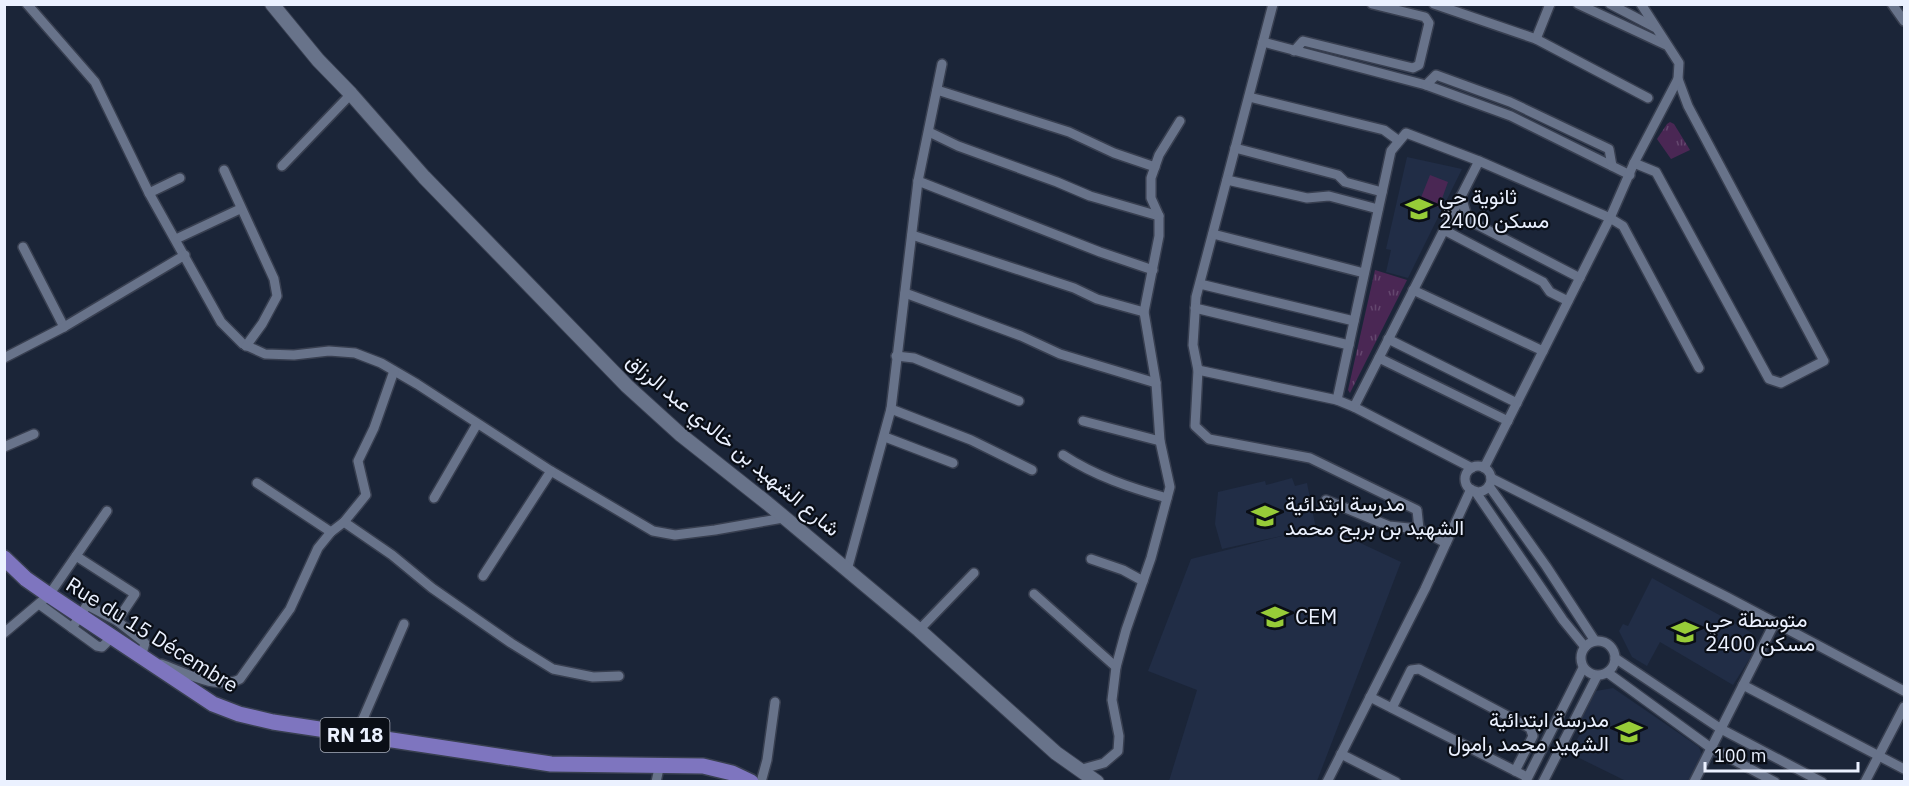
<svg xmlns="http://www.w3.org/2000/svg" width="1909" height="786" font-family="'IBM Plex Sans',Vazirmatn,sans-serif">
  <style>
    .built { fill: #212d46 }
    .grass { fill: url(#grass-tufts) }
    .garden { fill: #4a2754 }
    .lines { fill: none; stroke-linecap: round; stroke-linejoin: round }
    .street-casing { stroke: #383f50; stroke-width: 12 }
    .secondary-casing { stroke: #383f50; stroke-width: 16 }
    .primary-casing { stroke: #383f50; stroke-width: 18 }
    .street { stroke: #68738a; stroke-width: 9 }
    .secondary { stroke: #68738a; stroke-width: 14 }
    .primary { stroke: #7e75bf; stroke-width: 15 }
    .labels { text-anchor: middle; stroke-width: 4.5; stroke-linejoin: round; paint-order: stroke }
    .shield { fill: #0a0e16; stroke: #a8adb9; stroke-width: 1.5 }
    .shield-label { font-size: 20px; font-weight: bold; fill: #ebf1ff }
    .poi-label { font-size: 21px; fill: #ebf1ff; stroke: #0a0e16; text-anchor: start }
    .street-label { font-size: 21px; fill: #ebf1ff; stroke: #0a0e16 }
  </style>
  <defs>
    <pattern id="grass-tufts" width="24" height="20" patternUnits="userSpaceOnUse" patternTransform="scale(1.5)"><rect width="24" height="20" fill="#4a2754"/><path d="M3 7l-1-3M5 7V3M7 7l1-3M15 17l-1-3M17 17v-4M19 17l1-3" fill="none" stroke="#64476e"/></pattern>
  </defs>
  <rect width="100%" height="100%" fill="#1b2538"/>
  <g class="built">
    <path d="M1407 157 1462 169 1408 278 1386 272 1391 250 1386 249Z"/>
    <path d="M1292 478 1295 486 1307 483 1316 529 1341 534 1401 562 1317 781H1169L1197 690 1148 671 1191 559 1286 535 1222 549 1215 524 1218 492 1265 481 1266 485Z"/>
    <path d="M1652 578 1752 633 1757 647 1733 685 1660 642 1647 666 1632 657 1619 631 1623 624 1628 626Z"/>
    <path d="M1613 688 1699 747 1703 758 1691 781 1628 782 1569 753 1585 726 1582 718 1596 691Z"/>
  </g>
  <g class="grass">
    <path d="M1670 122 1674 124 1690 150 1671 159 1657 139 1667 124Z"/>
    <path d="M1375 270 1407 280 1350 393 1348 390Z"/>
  </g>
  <path class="garden" d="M1430 175 1448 182 1439 207 1420 200Z"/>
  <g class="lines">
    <defs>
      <g id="street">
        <path d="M27 4 95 82 149 193 221 322 243 344 265 354 294 355 329 351 355 353 381 363 417 384 551 471 653 531 675 535 715 530 783 518"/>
        <path d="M1273 4 1196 297 1193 345 1198 370 1195 426 1209 439 1310 458 1417 510 1419 529 1446 543"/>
        <path d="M1434 4 1536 39 1648 98"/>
        <path d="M1578 4 1666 45"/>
        <path d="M1610 4 1654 27"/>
        <path d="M1892 4 1904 21"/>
        <path d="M1536 39 1550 4"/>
        <path d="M1263 42 1426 85 1511 116 1630 175"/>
        <path d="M1294 51 1303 41 1413 68 1419 65 1429 23 1425 17 1372 4"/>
        <path d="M1426 85 1436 75 1510 102 1609 149 1612 166"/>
        <path d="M937 90 1069 132 1114 153 1155 167"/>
        <path d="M1249 97 1384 130 1399 141"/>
        <path d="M929 132 958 146 1057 182 1090 196 1159 216"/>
        <path d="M1235 148 1338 175 1345 182 1382 192"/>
        <path d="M1634 163 1656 172 1769 379 1781 383 1824 361 1688 106 1678 79"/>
        <path d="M282 166 351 94"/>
        <path d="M224 170 274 279 277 296 262 324 246 346"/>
        <path d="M1227 180 1307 198 1329 196 1378 209"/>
        <path d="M918 181 1100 252 1153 270"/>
        <path d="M149 193 180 178"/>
        <path d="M1461 196 1468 220 1580 278"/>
        <path d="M1444 230 1543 282 1550 292 1568 301"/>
        <path d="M1213 234 1364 273"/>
        <path d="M912 235 1074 288 1097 299 1144 312"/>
        <path d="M176 239 240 209"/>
        <path d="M23 247 64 327"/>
        <path d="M1200 284 1354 321"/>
        <path d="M1413 290 1543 351"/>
        <path d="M905 293 1021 336 1060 354 1156 383"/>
        <path d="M1195 308 1349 345"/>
        <path d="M1388 339 1517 403"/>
        <path d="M896 356 914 358 1019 401"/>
        <path d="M4 358 64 327 185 255"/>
        <path d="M1379 358 1508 421"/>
        <path d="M1198 370 1337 400 1354 407 1472 468"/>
        <path d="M1337 400 1391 151 1406 133 1479 161 1610 218 1623 226 1699 368"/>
        <path d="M1354 407 1479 161"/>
        <path d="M891 409 971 440 1032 470"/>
        <path d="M1083 421 1160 441"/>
        <path d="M885 437 953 463"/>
        <path d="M4 447 34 434"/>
        <path d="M1063 455C1095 476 1131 488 1167 498"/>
        <circle cx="1478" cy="479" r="13"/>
        <path d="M1484 468 1610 218 1634 163 1678 79 1679 63 1641 4"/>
        <path d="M1491 478 1727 597 1904 691"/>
        <path d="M257 483 331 532"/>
        <path d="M1489 486 1546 566 1595 641"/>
        <path d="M1475 491 1563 620 1585 647"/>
        <path d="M434 498 477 424"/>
        <path d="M1326 500 1389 526 1419 529"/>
        <path d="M344 522 392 555 432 588 511 643 553 669 593 677 619 676"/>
        <path d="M76 556 135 594 117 621"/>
        <path d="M1091 559 1123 570 1143 581"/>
        <path d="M847 570 891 409 918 181 942 64"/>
        <path d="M483 576 551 471"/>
        <path d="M1034 594 1116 667"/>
        <path d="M39 604 97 646 102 647 112 637"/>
        <path d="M72 628 87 605 117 621 145 643 141 657 145 658"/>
        <path d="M919 630 974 573"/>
        <path d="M4 633 49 595 107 511"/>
        <circle cx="1598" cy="658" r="17"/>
        <path d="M1615 658 1721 729 1822 782"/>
        <path d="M161 664C184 672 217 691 240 679L290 609 318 548 331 532 344 522 366 495 358 461 374 428 394 371"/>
        <path d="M1608 673 1711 748 1775 782"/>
        <path d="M1743 685 1904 769"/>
        <path d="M1370 697 1527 777"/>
        <path d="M1392 708 1411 670 1419 669 1530 728 1533 736 1515 771"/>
        <path d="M356 735 404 624"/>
        <path d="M1341 754 1396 782"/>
        <path d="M1079 770 1104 763 1118 751 1119 736 1112 700 1116 667 1126 630 1151 558 1170 487 1160 441 1156 383 1144 312 1159 236V216L1151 198V178L1159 155 1180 121"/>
        <path d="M1526 781 1583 668"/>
        <path d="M656 782 660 764"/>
        <path d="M761 782 767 760 775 702"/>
        <path d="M1327 782 1425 589 1471 489"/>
        <path d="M1543 782 1597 676"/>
        <path d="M1694 782 1775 622"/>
        <path d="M1865 782 1904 707"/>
      </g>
      <path id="secondary" d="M272 4 318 60 351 94 424 177 627 386 681 435 767 503 919 630 1056 753 1097 782"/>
      <path id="primary" d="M4 558 26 579 49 595 213 704 239 714 273 722 551 764 703 766 732 773 751 782"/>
    </defs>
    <use href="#street" class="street-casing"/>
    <use href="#secondary" class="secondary-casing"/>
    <use href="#primary" class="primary-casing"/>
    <use href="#street" class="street"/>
    <use href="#secondary" class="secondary"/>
    <use href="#primary" class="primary"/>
  </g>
  <defs>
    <symbol id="school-bare" viewBox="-9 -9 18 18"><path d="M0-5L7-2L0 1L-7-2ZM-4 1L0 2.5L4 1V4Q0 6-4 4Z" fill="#97cc38" stroke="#0a0e16" stroke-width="2.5" paint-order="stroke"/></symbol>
  </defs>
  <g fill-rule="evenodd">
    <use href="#school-bare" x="1400" y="190" width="38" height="38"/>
    <use href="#school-bare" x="1246" y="497" width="38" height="38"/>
    <use href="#school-bare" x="1256" y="598" width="38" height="38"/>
    <use href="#school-bare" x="1666" y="613" width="38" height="38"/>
    <use href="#school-bare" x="1610" y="713" width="38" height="38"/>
  </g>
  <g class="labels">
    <rect class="shield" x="320.5" y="718" width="69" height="34" rx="4.5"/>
    <g class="shield-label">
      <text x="355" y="742">RN 18</text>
    </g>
    <g class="poi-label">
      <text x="1439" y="204">ثانوية حي<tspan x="1439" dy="24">2400 مسكن</tspan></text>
      <text x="1285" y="511">مدرسة ابتدائية<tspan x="1285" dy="24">الشهيد بن بريح محمد</tspan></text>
      <text x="1295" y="624">CEM</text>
      <text x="1705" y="627">متوسطة حي<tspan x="1705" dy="24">2400 مسكن</tspan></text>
      <text x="1609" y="727" text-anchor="end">مدرسة ابتدائية<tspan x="1609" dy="24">الشهيد محمد رامول</tspan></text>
    </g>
    <g class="street-label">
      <text transform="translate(733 445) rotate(40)" y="7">شارع الشهيد بن خالدي عبد الرزاق</text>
      <text transform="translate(152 635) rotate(32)" y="7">Rue du 15 Décembre</text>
    </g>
  </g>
  <rect width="1909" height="786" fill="none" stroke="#ebf1ff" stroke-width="12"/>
  <path d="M1705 762v9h153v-9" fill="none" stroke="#ebf1ff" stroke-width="3"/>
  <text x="1714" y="762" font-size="18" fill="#ebf1ff" stroke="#0a0e16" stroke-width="4.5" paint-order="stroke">100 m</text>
</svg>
